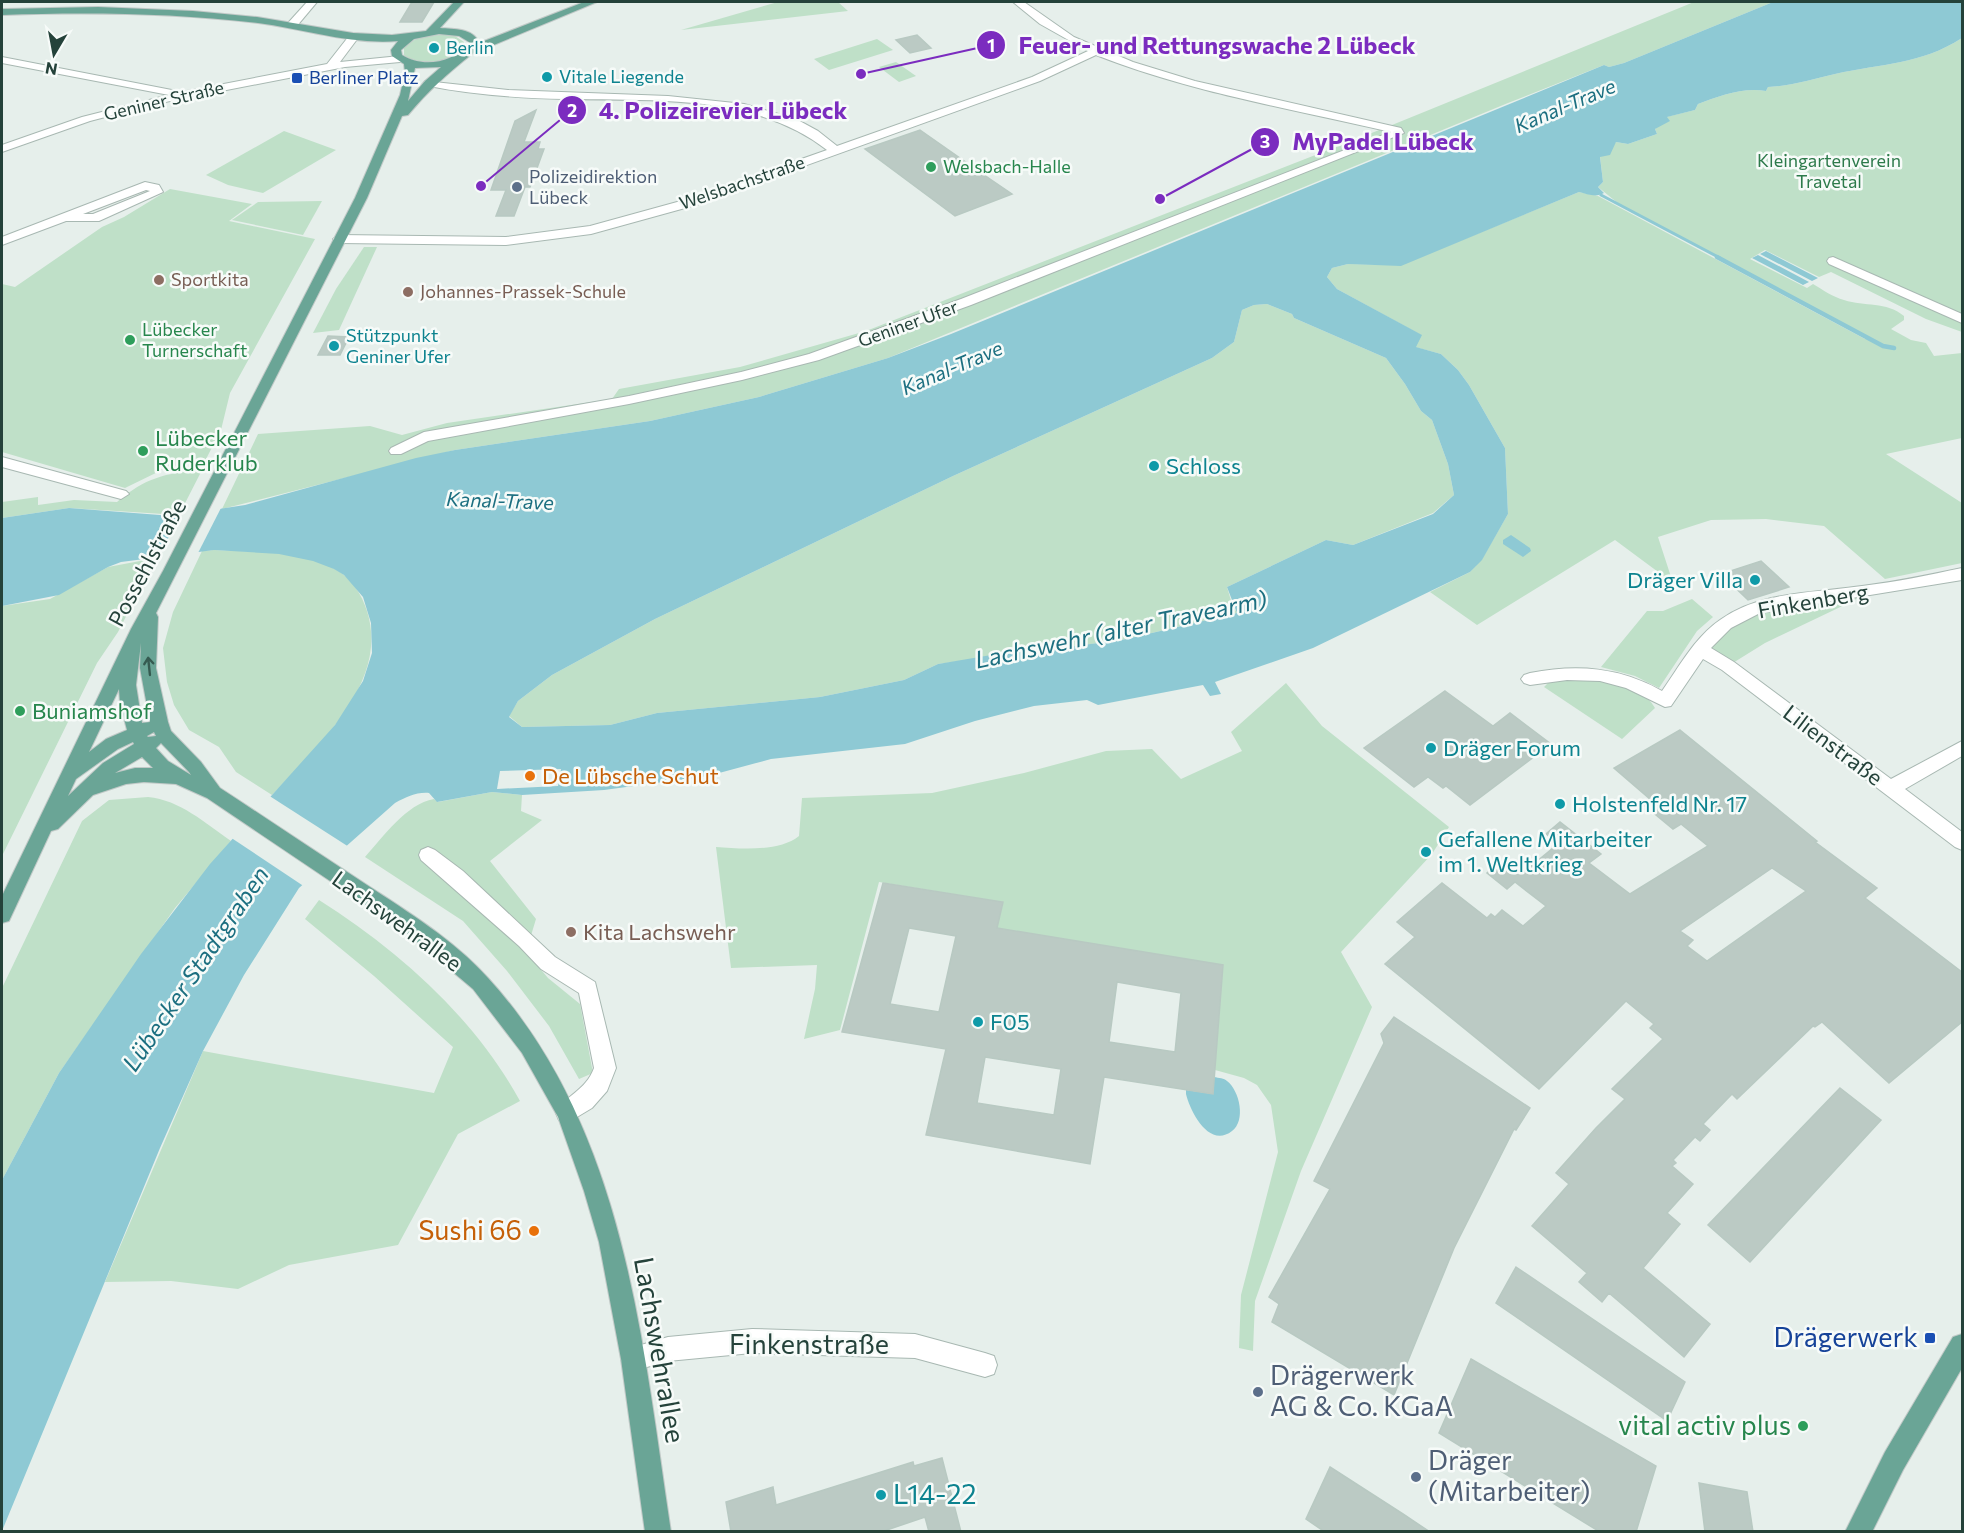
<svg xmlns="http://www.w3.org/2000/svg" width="1964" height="1533" font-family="Commissioner,sans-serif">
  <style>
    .green { fill: #bfe0c8 }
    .water { fill: #8ec9d4; fill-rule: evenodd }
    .pier { fill: #e6efeb }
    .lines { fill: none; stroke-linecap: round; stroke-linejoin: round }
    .stream-far1 { stroke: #8ec9d4; stroke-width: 3 }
    .stream { stroke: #8ec9d4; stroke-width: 4.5 }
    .building { fill: #bbcac4; stroke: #b8c9c2; stroke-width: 1.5; fill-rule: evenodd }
    .minor-casing { stroke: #a8b8b2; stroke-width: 2 }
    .major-casing { stroke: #c2cac8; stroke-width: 2 }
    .minor { fill: #fff; fill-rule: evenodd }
    .major { fill: #6aa596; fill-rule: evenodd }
    .oneway { stroke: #365b51 }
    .culture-dot { fill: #0f9aa8; stroke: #f7fbf9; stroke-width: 2 }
    .transit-dot { fill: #1a4fb4; stroke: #f7fbf9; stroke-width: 2 }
    .leisure-dot { fill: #2e9e5b; stroke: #f7fbf9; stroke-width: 2 }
    .service-dot { fill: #5c6f8a; stroke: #f7fbf9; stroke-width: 2 }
    .education-dot { fill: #8d6e63; stroke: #f7fbf9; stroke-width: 2 }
    .food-dot { fill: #e8710a; stroke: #f7fbf9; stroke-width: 2 }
    .labels { text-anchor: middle; stroke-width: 5; stroke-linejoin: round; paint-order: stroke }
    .far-culture-label { font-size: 18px; fill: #0d838f; stroke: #f7fbf9; text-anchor: start }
    .far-transit-label { font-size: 18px; fill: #164399; stroke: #f7fbf9; text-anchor: start }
    .far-street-label { font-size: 18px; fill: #24423a; stroke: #f7fbf9 }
    .far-park-label { font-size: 18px; fill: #2d7a4b; stroke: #f7fbf9 }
    .far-leisure-label { font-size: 18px; fill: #27864d; stroke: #f7fbf9; text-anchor: start }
    .far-service-label { font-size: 18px; fill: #4e5e75; stroke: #f7fbf9; text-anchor: start }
    .far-education-label { font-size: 18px; fill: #785e54; stroke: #f7fbf9; text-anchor: start }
    .far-water-label { font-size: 20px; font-style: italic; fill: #1c6f80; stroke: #f7fbf9 }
    .leisure-label { font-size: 22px; fill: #27864d; stroke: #f7fbf9; text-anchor: start }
    .culture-label { font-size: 22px; fill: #0d838f; stroke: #f7fbf9; text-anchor: start }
    .street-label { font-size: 22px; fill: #24423a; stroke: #f7fbf9 }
    .food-label { font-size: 22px; fill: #c56008; stroke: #f7fbf9; text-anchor: start }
    .education-label { font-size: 22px; fill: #785e54; stroke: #f7fbf9; text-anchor: start }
    .water-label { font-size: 24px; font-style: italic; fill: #1c6f80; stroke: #f7fbf9 }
    .near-food-label { font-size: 27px; fill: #c56008; stroke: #f7fbf9; text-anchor: end }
    .near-transit-label { font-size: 27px; fill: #164399; stroke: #f7fbf9; text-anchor: end }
    .near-street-label { font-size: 27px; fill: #24423a; stroke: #f7fbf9 }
    .near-service-label { font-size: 27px; fill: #4e5e75; stroke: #f7fbf9; text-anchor: start }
    .near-leisure-label { font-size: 27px; fill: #27864d; stroke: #f7fbf9; text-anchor: end }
    .near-culture-label { font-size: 27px; fill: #0d838f; stroke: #f7fbf9; text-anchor: start }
    .leader { fill: none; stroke: #7b2cbf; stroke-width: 2 }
    .callout-dot { fill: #7b2cbf; stroke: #f7fbf9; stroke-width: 2 }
    .mark-label { font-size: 18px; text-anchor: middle; font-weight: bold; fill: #fff }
    .callout-label { font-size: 24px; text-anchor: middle; font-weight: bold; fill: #7b2cbf; stroke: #f7fbf9; stroke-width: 5; stroke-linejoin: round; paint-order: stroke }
  </style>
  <rect width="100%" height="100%" fill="#e6efeb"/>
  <g class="green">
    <path d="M778 2H838L848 11 681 30Z"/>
    <path d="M1694 2H1773L1624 63 1609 67 1604 65 1508 103 888 358 759 397 650 421 455 450 222 509 258 434 370 426 402 435 447 423 612 399 619 389 740 367 866 331 1392 125Z"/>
    <path d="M446 35 455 36 464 42V47C452 63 420 67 404 55V47C416 36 431 35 446 35Z"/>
    <path d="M1962 38V332L1926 319 1831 272 1819 277 1765 250 1750 259 1807 288 1813 284C1823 290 1833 297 1844 300 1865 307 1886 301 1904 316V320L1891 329 1911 340 1926 343 1934 356 1962 353V438L1886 454 1962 503V563L1885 579 1824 526 1766 519 1711 520 1658 537 1673 583 1615 540 1477 625 1430 592 1470 572 1482 559 1508 514 1505 448 1469 385 1458 370 1441 354 1415 347 1421 335 1337 289 1327 277 1332 268 1348 264 1401 265 1579 192 1598 196 1865 339 1868 337 1619 204 1598 187 1603 182 1600 156 1616 142 1628 144 1657 134 1655 129 1666 117 1695 110 1698 104C1719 96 1743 87 1766 91L1768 87C1792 86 1812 79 1835 74 1883 63 1920 65 1962 38Z"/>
    <path d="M877 39 893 50 829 70 814 59Z"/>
    <path d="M896 62 916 76 899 82 879 67Z"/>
    <path d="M284 131 336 150 263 193 228 185 206 175Z"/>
    <path d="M170 189 252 204 229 221 315 239 230 393 221 430 205 461 166 468 125 488 2 452V284L15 287 102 227 124 217Z"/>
    <path d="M322 201 303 235 232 220 258 202Z"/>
    <path d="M364 247H377L339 330 313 333 336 289Z"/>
    <path d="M1267 304 1292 314 1294 318 1386 358 1405 384 1421 411 1432 420 1448 464 1454 495 1433 513 1353 545 1326 540 1227 587 1232 604 1237 613 1122 640 938 664 904 680 820 697 657 713 610 725 522 727 509 716 518 701 552 675 655 619 953 476 1212 358 1234 342 1242 310 1254 305Z"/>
    <path d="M202 470 179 515 69 508 2 518V502L38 497V505L74 500 117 502C145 478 165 473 202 470Z"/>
    <path d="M214 550C253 552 300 550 335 569 351 577 362 595 367 611 390 684 316 747 272 795L236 772 219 747 189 730 174 705 167 682 163 648 173 612 202 551Z"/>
    <path d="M156 558 118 632 97 663 2 856V606L50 599 108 567Z"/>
    <path d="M1862 593 1855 600 1765 643 1728 666 1708 654 1724 625 1746 612Z"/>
    <path d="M1692 599 1713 617 1697 631 1659 688 1635 676 1601 667 1647 611H1663Z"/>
    <path d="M1566 679C1596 679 1638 678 1655 708L1622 739 1544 687 1549 682Z"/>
    <path d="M1286 683 1322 726 1449 827 1432 854 1341 952 1372 1007 1301 1171 1255 1301 1253 1351 1239 1348 1241 1295 1278 1152 1271 1105 1257 1085 1244 1078 1215 1070 1223 965 997 928 1003 902 879 882 840 1030 804 1039 815 989 817 965 731 968 716 847C741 849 779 852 799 836L802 798 932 793 1024 773 1106 751 1152 749 1181 779 1242 751 1231 732Z"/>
    <path d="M492 792 522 795 521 811 542 820 490 861 536 919 526 952 548 978 580 1004 593 1073 579 1079 549 1026 507 971 463 921 365 857C383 837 406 804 434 799L438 802Z"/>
    <path d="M148 797C180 800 205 823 231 841L175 908 59 1073 2 1180V988L82 821 109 800Z"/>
    <path d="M319 900C399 951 474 1017 520 1101L458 1134 398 1245 289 1265 238 1289 171 1281 105 1282 203 1051 434 1093 453 1047 374 976 305 919Z"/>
  </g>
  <g class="water">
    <path d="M1773 2H1962V38C1920 65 1883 63 1835 74 1812 79 1792 86 1768 87L1766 91C1743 87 1719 96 1698 104L1695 110 1667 117 1670 121 1655 129 1657 134 1628 144 1616 142 1610 155 1600 157 1603 182 1598 187 1604 193C1596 198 1587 194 1579 192L1401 266 1348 264 1332 268 1327 277 1337 289 1422 335 1416 347 1441 354 1458 370 1469 385 1505 448 1508 514 1482 560 1470 572 1313 648 1215 682 1221 694 1210 696 1203 685 1098 705 1087 700 1034 706 975 721 905 744 771 759 708 776 604 790 522 795 492 792 437 802 429 793C416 792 407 797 395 803L299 888 244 975 203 1051 160 1148 2 1531V1180L59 1073 141 954 210 864 335 725 363 681 372 653 371 623 363 597 344 575 334 569 313 561 279 554 214 550 121 562 108 567 59 595 2 606V518L69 508 173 516 245 505 416 458 455 450 650 421 759 397 888 358 951 334 1604 65 1609 67 1624 63ZM1267 304 1292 314 1294 318 1386 358 1405 384 1421 411 1432 420 1448 464 1454 495 1433 514 1353 545 1326 540 1227 587 1237 613 1122 640 1059 648 1057 644 938 664 904 680 820 697 657 713 610 725 522 727 509 717 518 701 552 675 655 619 953 476 1212 358 1234 342 1242 310 1254 305Z"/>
    <path d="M1766 251 1818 278 1812 281 1760 254Z"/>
    <path d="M1758 255 1809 282 1803 285 1752 258Z"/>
    <path d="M1511 535 1530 548 1531 551 1523 557 1503 544V540Z"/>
    <path d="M1214 1077C1219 1078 1224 1078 1227 1081 1240 1091 1246 1121 1232 1131 1209 1149 1190 1111 1186 1094V1090L1213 1094Z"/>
  </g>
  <g class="pier">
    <path d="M222 506 197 555 156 561 182 512Z"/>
    <path d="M561 769 558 786 497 789 500 771Z"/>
    <path d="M268 795 349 847 305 887 230 837Z"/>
  </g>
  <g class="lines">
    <path class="stream-far1" d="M1601 195 1720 258"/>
    <path class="stream" d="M1717 257 1883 346 1894 348"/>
  </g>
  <g class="building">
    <path d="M412 2H434L422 22H400Z"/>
    <path d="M917 35 931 48 910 53 896 40Z"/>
    <path d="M536 110 524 142H540L538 149H544L530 187H525L514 216H496L506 190H491L515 121Z"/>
    <path d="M920 130 990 179 1012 194 955 216 865 149Z"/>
    <path d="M328 336 349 337 340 355H318Z"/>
    <path d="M1761 561 1789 587 1748 600 1721 574Z"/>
    <path d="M1445 691 1493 726 1510 713 1551 744 1470 805 1446 786 1443 788 1428 777 1414 787 1364 748Z"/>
    <path d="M1680 730 1817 841 1815 842 1877 888 1865 898 1962 972V1022L1889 1083 1822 1022 1815 1027 1813 1026 1737 1099 1732 1094 1703 1124 1710 1130 1700 1141 1695 1137 1673 1160 1676 1163 1672 1166 1693 1184 1667 1213 1680 1224 1643 1268 1710 1324 1684 1357 1609 1293 1602 1302 1579 1282 1587 1273 1532 1226 1569 1184 1556 1173 1596 1128 1625 1099 1612 1089 1663 1039 1650 1028 1654 1024 1626 1001 1539 1089 1385 964 1415 937 1397 922 1442 883 1487 918 1491 914 1495 917 1502 910 1523 926 1546 906 1515 882 1507 889 1487 873 1506 858 1524 872 1559 843 1546 834 1560 822 1601 854 1589 863 1630 894 1708 846 1681 824 1673 829 1644 805 1651 800 1614 768ZM1772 868 1806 891 1707 961 1687 946 1693 940 1680 931Z"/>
    <path d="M883 883 1003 902 997 928 1223 965 1213 1094 1104 1077 1090 1164 926 1135 946 1049 842 1032ZM909 928 956 936 939 1012 890 1004ZM1117 982 1181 993 1175 1052 1109 1042ZM985 1057 1061 1069 1054 1115 977 1103Z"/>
    <path d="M1394 1017 1530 1108 1516 1130 1514 1129 1454 1248 1394 1395 1272 1322 1279 1304 1269 1297 1330 1189 1314 1181 1384 1043 1381 1034Z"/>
    <path d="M1840 1088 1881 1120 1750 1262 1708 1225Z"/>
    <path d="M1516 1267 1685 1382 1667 1421 1496 1303Z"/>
    <path d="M1471 1359 1656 1466 1636 1532H1600L1439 1433Z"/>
    <path d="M942 1458 961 1532H929L925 1517 881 1532H731L726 1502 773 1487 776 1505 913 1462 914 1466Z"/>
    <path d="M1330 1467 1403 1514 1430 1532H1325L1306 1519Z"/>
    <path d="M1699 1483 1747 1492 1753 1532H1705Z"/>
  </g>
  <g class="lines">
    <defs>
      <g id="minor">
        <path d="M307 2H317L296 27H288V23Z"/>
        <path d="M1013 2H1024L1074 37 1133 62 1195 81 1401 128 1404 133 971 305 819 360 742 380 629 404 428 441 401 454H391L389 451 391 448 424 432 629 396 741 372 809 354 961 299 1391 132C1292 109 1190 92 1096 55L1040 81 696 205 591 234 506 245 339 243 333 239 339 235 506 237 590 226 688 199 827 150C754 93 653 101 565 99 519 98 474 95 429 86L424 83 425 81 508 90 668 96 744 104 796 119 818 131 837 146 1032 77 1088 51 1040 24Z"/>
        <path d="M353 35 358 38 340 62 400 56 405 59 400 62 345 67 155 104 90 121 2 152V145L82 117 169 95 2 63V57L182 92 327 64 349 36Z"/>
        <path d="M145 182 159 185 163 192 99 221H66L2 245V237ZM146 190 150 191 93 214H83Z"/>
        <path d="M1833 257 1962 314V323L1829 264 1827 261 1829 258Z"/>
        <path d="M2 457 126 491 129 494 121 499 2 467Z"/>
        <path d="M1962 568V580L1760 613 1731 628 1711 648 1734 662 1891 779 1962 741V756L1905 789 1962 832V850L1955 847 1722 670 1703 659 1671 706 1665 707 1626 688 1600 681 1567 680 1530 685 1524 683 1521 679 1524 675 1530 673C1577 664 1620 667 1662 691 1679 667 1695 637 1720 620 1760 591 1815 593 1862 586 1896 582 1929 575 1962 568Z"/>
        <path d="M428 847 435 850 463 871 555 957 595 982 616 1068 607 1091 592 1108 567 1123 559 1120 556 1113C564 1096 586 1091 594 1068L579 993 541 969 519 946 421 860 419 855 421 850Z"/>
        <path d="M752 1329 915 1334 985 1353 994 1356 997 1365 994 1374 985 1377 915 1358 752 1353 668 1361 633 1371 624 1368 621 1359 624 1350 668 1337Z"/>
      </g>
      <g id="major">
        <path d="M454 2H464L440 28C453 29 474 28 479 43L584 2H597L472 54C447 74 429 90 408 115L402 116 367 198 156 613 158 617 156 668 168 722 171 731 201 762 220 788C269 820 318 853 367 885 408 912 454 940 488 978 625 1128 642 1340 671 1532H645L621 1359 599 1242 584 1191 558 1117 522 1053 473 989 403 930 207 798 176 784 144 782 126 784 93 795 58 829 51 831 9 921 2 923V896L131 629 163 571 355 198 400 95 405 73 404 64 392 56 391 50 398 41C351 45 304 29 258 23 173 13 87 12 2 15V9L98 7 193 11 257 17 353 33 392 35 426 31ZM439 34 459 36 469 42V45C451 63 423 68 402 55L401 50 414 39ZM441 67 425 81 408 101 415 68ZM141 643 140 668 150 722 142 723 136 685ZM119 689 120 703 127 730 106 739 89 752ZM154 732 156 736 148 737 147 736ZM133 742 134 744 103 763 68 796 76 779 118 749ZM161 743 189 772 191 775 168 761 156 748ZM142 757 153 768H135L115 773Z"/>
        <path d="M1962 1334V1368L1903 1470 1872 1532H1845L1885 1452 1953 1337Z"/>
      </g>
    </defs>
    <use href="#minor" class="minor-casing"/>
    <use href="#major" class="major-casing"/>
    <use href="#minor" class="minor"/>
    <use href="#major" class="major"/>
  </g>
  <defs><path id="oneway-shaft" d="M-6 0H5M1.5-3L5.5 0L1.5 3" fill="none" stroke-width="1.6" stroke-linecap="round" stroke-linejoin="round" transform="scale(1.5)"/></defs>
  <use class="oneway" href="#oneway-shaft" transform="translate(149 666) rotate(-96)"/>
  <g class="culture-dot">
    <circle cx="434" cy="48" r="6"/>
    <circle cx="547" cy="77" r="6"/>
    <circle cx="334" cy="346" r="6"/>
    <circle cx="1154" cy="466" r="6"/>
    <circle cx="1755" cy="580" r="6"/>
    <circle cx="1431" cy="748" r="6"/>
    <circle cx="1560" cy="804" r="6"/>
    <circle cx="1426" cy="852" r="6"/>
    <circle cx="978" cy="1022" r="6"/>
    <circle cx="881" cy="1495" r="6"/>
  </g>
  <g class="transit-dot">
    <rect x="291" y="72" width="12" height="12" rx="3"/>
    <rect x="1924" y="1332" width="12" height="12" rx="3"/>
  </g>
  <g class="leisure-dot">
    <circle cx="931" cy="167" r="6"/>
    <circle cx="130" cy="340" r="6"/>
    <circle cx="143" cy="451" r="6"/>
    <circle cx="20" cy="711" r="6"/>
    <circle cx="1803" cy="1426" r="6"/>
  </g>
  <g class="service-dot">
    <circle cx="517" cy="187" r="6"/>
    <circle cx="1258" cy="1392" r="6"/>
    <circle cx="1416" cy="1477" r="6"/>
  </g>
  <g class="education-dot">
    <circle cx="159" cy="280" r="6"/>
    <circle cx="408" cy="292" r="6"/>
    <circle cx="571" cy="932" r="6"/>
  </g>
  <g class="food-dot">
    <circle cx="530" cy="776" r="6"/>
    <circle cx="534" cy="1231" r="6"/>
  </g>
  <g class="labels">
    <g class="far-culture-label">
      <text x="446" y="54">Berlin</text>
      <text x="559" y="83">Vitale Liegende</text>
      <text x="346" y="342">Stützpunkt<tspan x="346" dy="21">Geniner Ufer</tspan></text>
    </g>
    <g class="far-transit-label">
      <text x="309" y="84">Berliner Platz</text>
    </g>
    <g class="far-street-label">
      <text transform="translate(164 101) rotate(-13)" y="6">Geniner Straße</text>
      <text transform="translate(742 183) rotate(-19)" y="6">Welsbachstraße</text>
      <text transform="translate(908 324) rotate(-20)" y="6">Geniner Ufer</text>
    </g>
    <g class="far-park-label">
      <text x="1829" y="167">Kleingartenverein<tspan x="1829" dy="21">Travetal</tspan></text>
    </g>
    <g class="far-leisure-label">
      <text x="943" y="173">Welsbach-Halle</text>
      <text x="142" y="336">Lübecker<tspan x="142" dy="21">Turnerschaft</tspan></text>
    </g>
    <g class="far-service-label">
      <text x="529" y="183">Polizeidirektion<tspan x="529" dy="21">Lübeck</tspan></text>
    </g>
    <g class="far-education-label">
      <text x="171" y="286">Sportkita</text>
      <text x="420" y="298">Johannes-Prassek-Schule</text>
    </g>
    <g class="far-water-label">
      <text transform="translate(1565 106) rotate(-23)" y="7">Kanal-Trave</text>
      <text transform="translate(952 368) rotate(-23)" y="7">Kanal-Trave</text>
      <text transform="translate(500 501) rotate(2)" y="7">Kanal-Trave</text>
    </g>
    <g class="leisure-label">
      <text x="155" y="446">Lübecker<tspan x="155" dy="25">Ruderklub</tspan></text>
      <text x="32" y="719">Buniamshof</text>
    </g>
    <g class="culture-label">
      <text x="1166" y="474">Schloss</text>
      <text x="1743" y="588" text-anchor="end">Dräger Villa</text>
      <text x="1443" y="756">Dräger Forum</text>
      <text x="1572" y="812">Holstenfeld Nr. 17</text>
      <text x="1438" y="847">Gefallene Mitarbeiter<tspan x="1438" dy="25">im 1. Weltkrieg</tspan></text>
      <text x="990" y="1030">F05</text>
    </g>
    <g class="street-label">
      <text transform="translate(147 563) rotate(-62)" y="8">Possehlstraße</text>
      <text transform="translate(1813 601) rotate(-10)" y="8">Finkenberg</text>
      <text transform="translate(1833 745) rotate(37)" y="8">Lilienstraße</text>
      <text transform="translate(397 921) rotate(36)" y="8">Lachswehrallee</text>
    </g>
    <g class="food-label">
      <text x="542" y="784">De Lübsche Schut</text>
    </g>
    <g class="education-label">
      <text x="583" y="940">Kita Lachswehr</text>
    </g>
    <g class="water-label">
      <text transform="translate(1121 630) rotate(-12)" y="8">Lachswehr (alter Travearm)</text>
      <text transform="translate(196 969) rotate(-56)" y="8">Lübecker Stadtgraben</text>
    </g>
    <g class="near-food-label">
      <text x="522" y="1240">Sushi 66</text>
    </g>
    <g class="near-transit-label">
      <text x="1918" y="1347">Drägerwerk</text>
    </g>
    <g class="near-street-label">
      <text x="809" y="1354">Finkenstraße</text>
      <text transform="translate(659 1350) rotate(80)" y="9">Lachswehrallee</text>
    </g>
    <g class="near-service-label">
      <text x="1270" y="1385">Drägerwerk<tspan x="1270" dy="31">AG &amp; Co. KGaA</tspan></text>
      <text x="1428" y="1470">Dräger<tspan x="1428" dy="31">(Mitarbeiter)</tspan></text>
    </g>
    <g class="near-leisure-label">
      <text x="1791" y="1435">vital activ plus</text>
    </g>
    <g class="near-culture-label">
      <text x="893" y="1504">L14-22</text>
    </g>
  </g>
  <path class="leader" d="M861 74L991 45M481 186L572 110M1160 199L1265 142"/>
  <g class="callout-dot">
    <circle cx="861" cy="74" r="6"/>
    <circle cx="481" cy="186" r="6"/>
    <circle cx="1160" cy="199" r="6"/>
    <circle cx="991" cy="45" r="15"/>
    <circle cx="572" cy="110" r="15"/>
    <circle cx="1265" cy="142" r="15"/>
  </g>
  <g class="mark-label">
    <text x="991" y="52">1</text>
    <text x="572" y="117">2</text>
    <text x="1265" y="148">3</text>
  </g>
  <g class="callout-label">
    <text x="1217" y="54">Feuer- und Rettungswache 2 Lübeck</text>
    <text x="723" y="119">4. Polizeirevier Lübeck</text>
    <text x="1383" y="150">MyPadel Lübeck</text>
  </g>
  <rect width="1964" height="1533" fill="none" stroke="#24423a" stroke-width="6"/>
  <g transform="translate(54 54) rotate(190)" stroke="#f7fbf9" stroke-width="4.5" paint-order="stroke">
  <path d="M0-4.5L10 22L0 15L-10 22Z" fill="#24423a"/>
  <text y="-9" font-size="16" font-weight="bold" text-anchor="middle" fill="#24423a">N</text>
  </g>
</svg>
